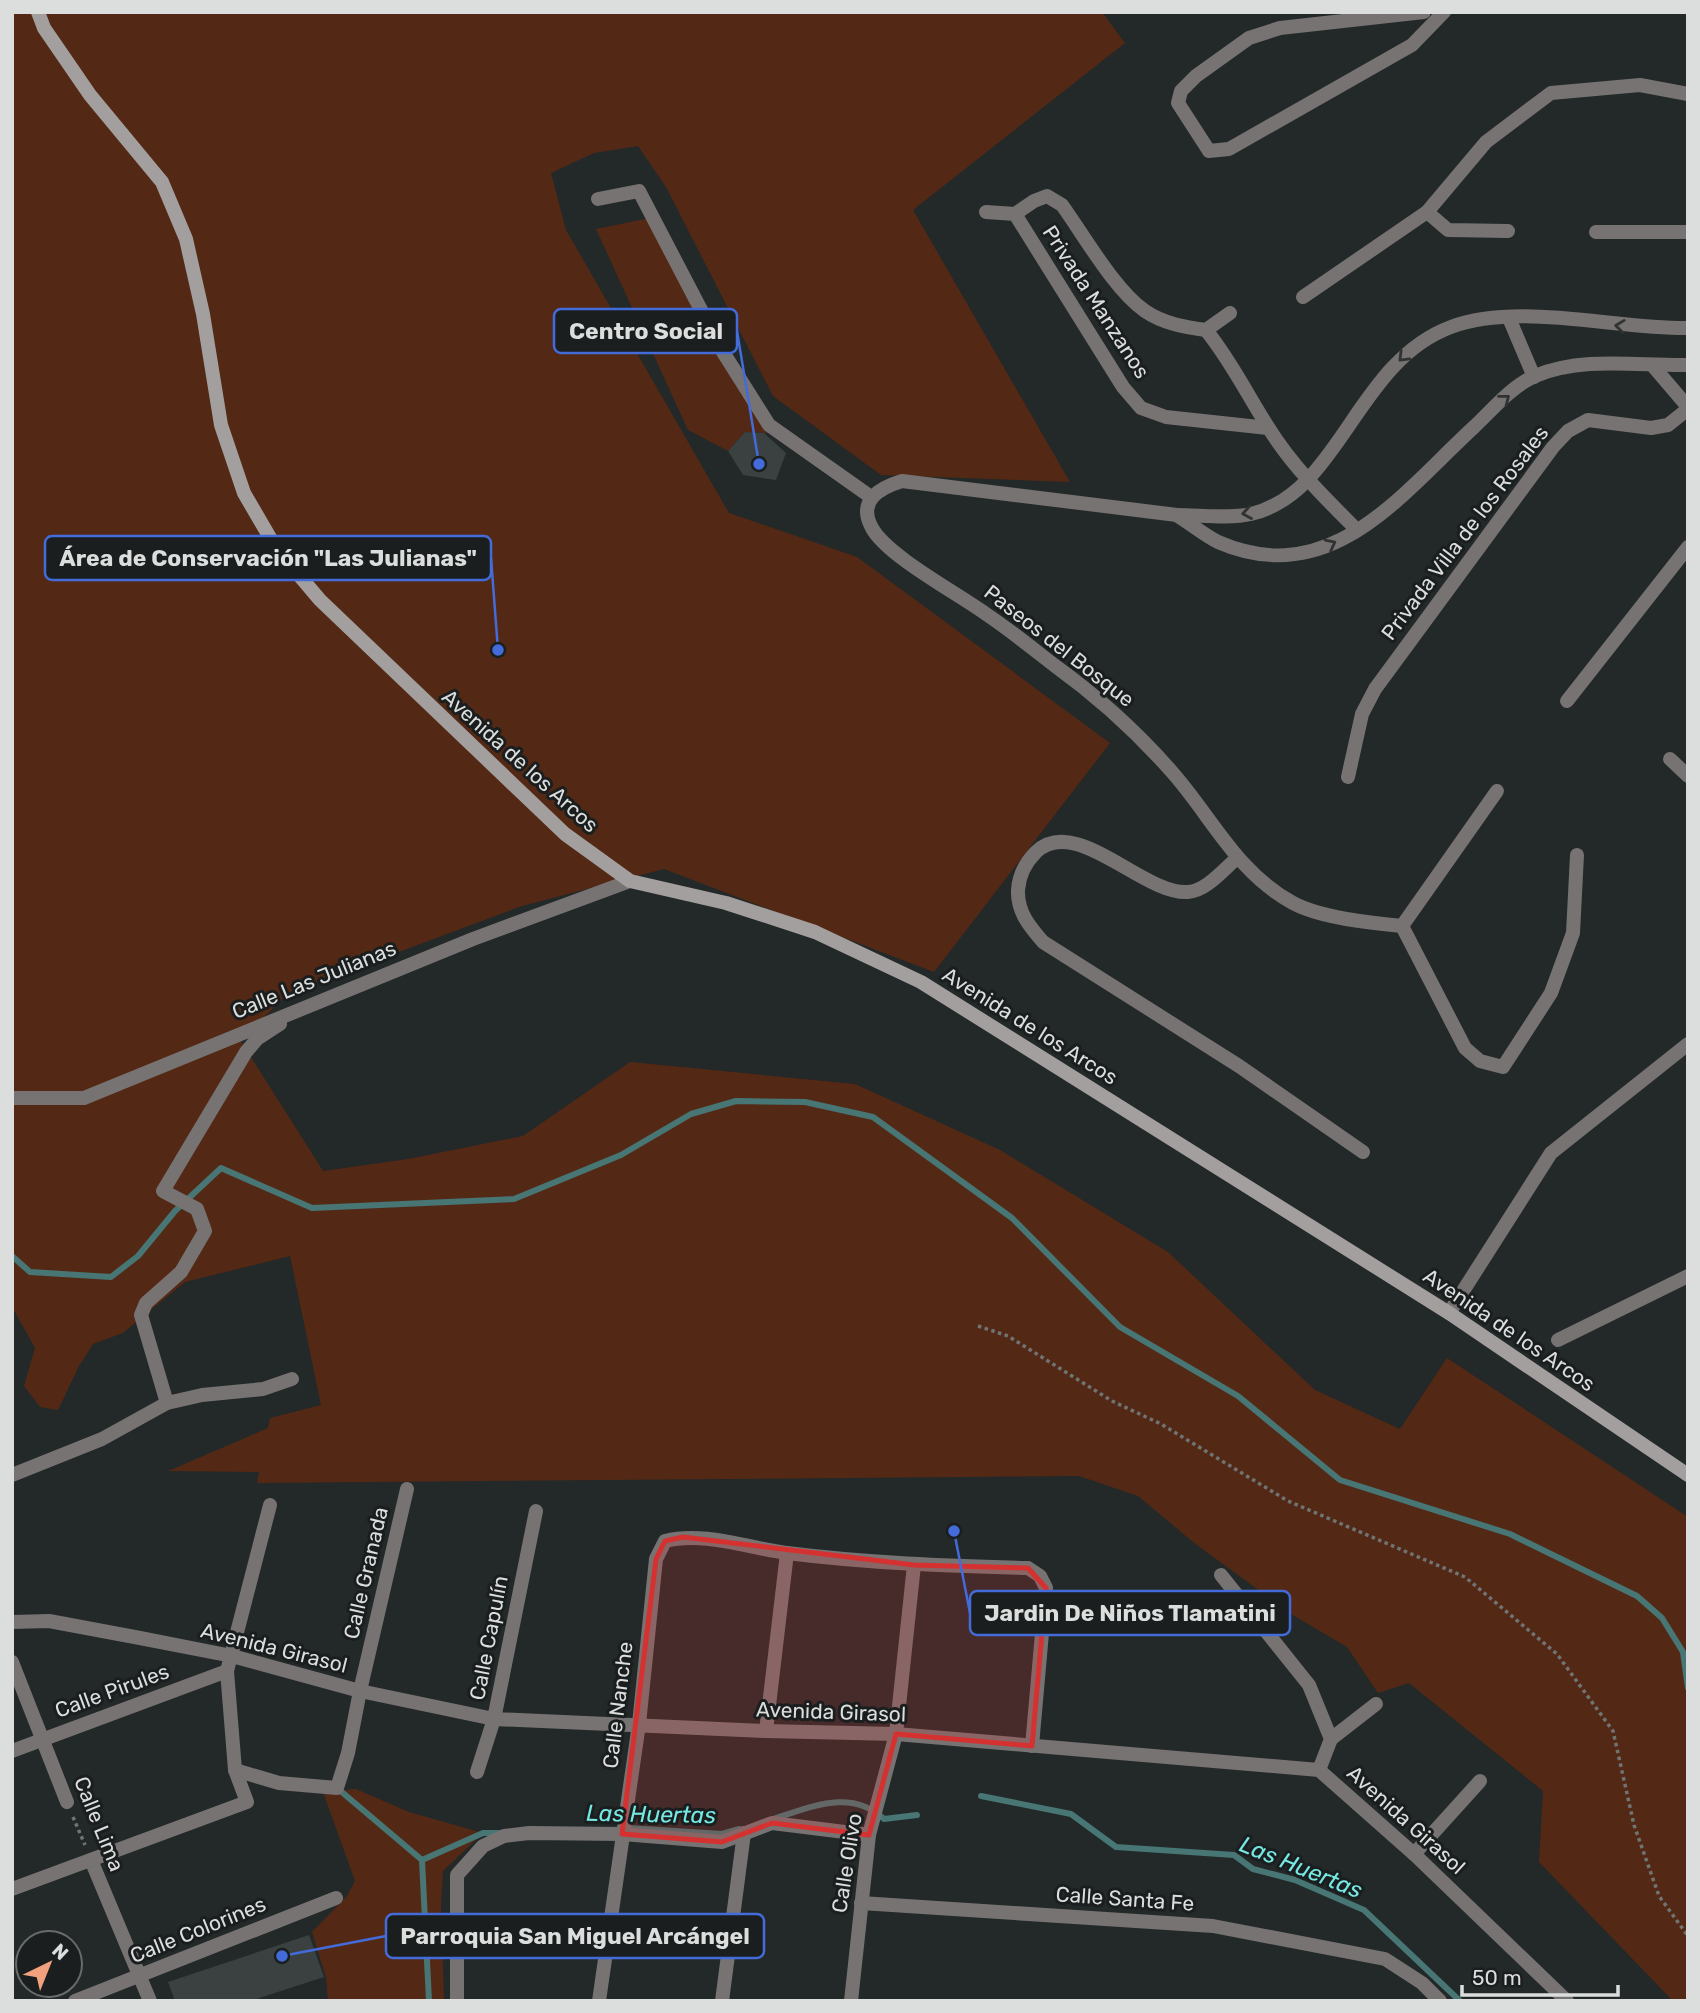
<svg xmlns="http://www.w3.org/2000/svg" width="1700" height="2013" font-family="Rubik,sans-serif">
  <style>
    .green { fill: #532916 }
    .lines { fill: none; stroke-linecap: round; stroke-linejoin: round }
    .stream { stroke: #477675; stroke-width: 6 }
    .building { fill: #3b4040 }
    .path { stroke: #707473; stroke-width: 3.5; stroke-dasharray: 3.5 3.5; stroke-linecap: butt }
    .pedestrian { stroke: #767372; stroke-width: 14 }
    .minor { stroke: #767372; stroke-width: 14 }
    .tertiary { stroke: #767372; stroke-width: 14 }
    .secondary { stroke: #a39f9e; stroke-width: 14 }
    .oneway { stroke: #313333 }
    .marked { fill: #d63131; fill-opacity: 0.2; stroke: #d63131; stroke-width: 5; stroke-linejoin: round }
    .labels { text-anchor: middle; stroke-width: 6; stroke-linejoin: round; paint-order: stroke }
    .street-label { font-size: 21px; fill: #dbdedd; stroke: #1a1e1e }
    .water-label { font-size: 23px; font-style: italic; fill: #76e9e4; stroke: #1a1e1e }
    .leader { fill: none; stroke: #436bd9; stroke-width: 2.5 }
    .callout-dot { fill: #436bd9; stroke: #1a1e1e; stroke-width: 2.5 }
    .callout { fill: #1a1e1e; stroke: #436bd9; stroke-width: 2.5 }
    .callout-label { font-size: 23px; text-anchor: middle; font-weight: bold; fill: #dbdedd }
  </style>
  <rect width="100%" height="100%" fill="#232828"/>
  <g class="green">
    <path d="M12 12H1102L1125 43 913 210 1070 482 881 475 773 396 666 187 638 146 594 153 551 173 566 230 729 513 857 557 1110 743 934 972 664 869 522 906 289 993 240 1040 323 1171 408 1159 523 1136 630 1062 855 1084 1000 1150 1168 1252 1315 1390 1400 1429 1447 1358 1688 1517V2001H1673L1539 1862 1543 1791 1409 1683 1378 1693 1347 1647 1291 1614 1193 1542 1138 1496 1079 1476 257 1483 259 1472 168 1471 268 1428 270 1418 321 1405 290 1256 185 1282 123 1333 93 1344 79 1366 58 1410 40 1407 24 1386 35 1348 12 1307Z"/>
    <path d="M655 217 768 433 745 432 728 451 688 430 596 229Z"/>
    <path d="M356 1789 409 1812 483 1833 443 1871 441 1905 444 2001H328L326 1977 312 1932 347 1896 355 1881 323 1792Z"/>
  </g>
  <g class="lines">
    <g class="stream">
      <path d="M12 1256 30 1272 111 1277 138 1256 175 1211 221 1168 312 1208 514 1199 621 1155 691 1114 736 1101 805 1102 873 1117 1012 1218 1120 1327 1238 1396 1340 1480 1510 1534 1637 1596 1662 1618 1683 1652 1688 1688"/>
      <path d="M337 1788 422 1860 429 2001"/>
      <path d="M981 1796 1071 1814 1116 1847 1234 1855 1253 1869 1295 1880 1364 1910 1460 2001"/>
      <path d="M773 1819C812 1807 851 1788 884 1819L917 1815"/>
      <path d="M628 1828 722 1834 739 1829"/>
      <path d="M422 1860 483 1833H502"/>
    </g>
  </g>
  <g class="building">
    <path d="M745 432 764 433 786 453 776 480 743 475 728 451Z"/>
    <path d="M309 1935 324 1977 250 2001H175L168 1982Z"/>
  </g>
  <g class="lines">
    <g class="path">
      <path d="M978 1326 1008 1336 1112 1401 1161 1424 1288 1501 1465 1577 1557 1654 1613 1731 1634 1825 1659 1896 1688 1936"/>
      <path d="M73 1817 85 1845"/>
    </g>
    <path class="pedestrian" d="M598 199 639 191 723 352 769 425 871 497"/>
    <g class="minor">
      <path d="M1424 12 1280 28 1249 38 1196 76 1181 91 1178 103 1209 151 1229 149 1412 45 1444 12"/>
      <path d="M986 212 1015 214 1123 387 1141 408 1166 417 1268 428"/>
      <path d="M1427 212 1448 230 1508 231"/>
      <path d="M1015 214 1034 201 1047 196 1062 205C1085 237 1114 289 1145 311 1164 324 1185 327 1206 330L1230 313"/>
      <path d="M1596 232H1688"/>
      <path d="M1303 297 1427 212 1486 142 1551 93 1640 85 1688 94"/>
      <path d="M1206 330C1231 361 1247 394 1268 427 1292 466 1325 498 1357 530"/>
      <path d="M1653 366 1688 407"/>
      <path d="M1177 515 902 481C879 488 857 501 872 528 887 556 959 594 986 614 1010 630 1032 648 1054 665 1097 696 1137 732 1172 772 1212 817 1236 872 1293 903 1321 918 1371 923 1402 926"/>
      <path d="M1567 701 1688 547"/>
      <path d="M1670 759 1688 776"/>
      <path d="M1348 777 1362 714 1375 689 1553 447 1568 431 1588 420 1651 428 1668 425 1688 409"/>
      <path d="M1236 859C1223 870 1206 891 1188 892 1143 895 1076 814 1036 852 1025 863 1019 876 1018 890 1017 912 1030 927 1043 942L1239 1066 1363 1152"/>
      <path d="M1402 926 1465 1048 1480 1061 1503 1067 1551 993 1573 933 1577 855"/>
      <path d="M1402 926 1497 791"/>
      <path d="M12 1098H84L473 939 630 881"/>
      <path d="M1449 1313 1551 1153 1688 1044"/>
      <path d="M1558 1340 1688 1276"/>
      <path d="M167 1403 141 1315 146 1303 181 1272 205 1231 197 1209 163 1191 246 1052 257 1039 280 1024"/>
      <path d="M12 1475 102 1439 167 1403 202 1395 263 1389 292 1379"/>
      <path d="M1221 1575 1309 1685 1331 1739 1319 1770"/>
      <path d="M12 1662 67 1802"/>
      <path d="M766 1731 787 1553"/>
      <path d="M1331 1739 1376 1704"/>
      <path d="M12 1751 227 1671"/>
      <path d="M235 1770 279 1783 337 1788 348 1753 360 1691 407 1489"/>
      <path d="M477 1772 494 1719 536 1511"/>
      <path d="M1414 1854 1480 1781"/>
      <path d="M91 1860 150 2001"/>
      <path d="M12 1889 247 1802 235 1770 227 1671 270 1505"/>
      <path d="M861 1903 1213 1926 1385 1959 1422 1983 1440 2001"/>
      <path d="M75 2001 336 1898"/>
      <path d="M457 2001V1875L483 1846 504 1836 529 1833 622 1834 722 1842 772 1823 869 1835"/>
      <path d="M599 2001 639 1724 656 1559 665 1541C703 1531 748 1548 787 1553 867 1563 947 1566 1028 1568L1040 1576 1046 1588 1032 1746"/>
      <path d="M722 2001 744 1833"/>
      <path d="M851 2001 869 1835 896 1734 914 1565"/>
    </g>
    <g class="tertiary">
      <path d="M1509 318 1534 377"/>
      <path d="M1177 515C1200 515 1229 519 1251 514 1340 493 1356 362 1451 327 1518 302 1616 329 1688 328"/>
      <path d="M1178 516C1191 524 1204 535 1218 542 1331 591 1400 495 1474 427 1492 410 1512 386 1535 376 1583 356 1637 366 1688 365"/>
      <path d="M12 1622 49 1621 140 1638 232 1656 360 1691 494 1719 766 1731 896 1734 1319 1770 1414 1854 1567 2001"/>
    </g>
    <path class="secondary" d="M38 12 44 28 90 95 162 182 186 239 203 314 221 425 244 493 276 548 320 600 565 834 630 881 726 903 815 932 921 982 1449 1313 1688 1475"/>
  </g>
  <defs><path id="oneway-chevron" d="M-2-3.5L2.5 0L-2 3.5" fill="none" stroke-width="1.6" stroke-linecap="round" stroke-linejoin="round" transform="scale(1.75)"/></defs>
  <g class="oneway">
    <use href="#oneway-chevron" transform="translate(1620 326) rotate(-173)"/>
    <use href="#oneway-chevron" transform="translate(1403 357) rotate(135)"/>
    <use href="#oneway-chevron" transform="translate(1505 399) rotate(-38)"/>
    <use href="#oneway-chevron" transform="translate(1247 513) rotate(171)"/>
    <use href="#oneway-chevron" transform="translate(1331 544) rotate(-27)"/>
  </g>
  <path class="marked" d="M683 1537 914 1565 1028 1568 1046 1588 1032 1746 896 1734 869 1835 772 1823 722 1842 622 1834 656 1559 665 1541Z"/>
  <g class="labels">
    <g class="street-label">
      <text transform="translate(1096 302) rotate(57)" y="7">Privada Manzanos</text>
      <text transform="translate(1465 533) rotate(-53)" y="7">Privada Villa de los Rosales</text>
      <text transform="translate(1059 646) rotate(38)" y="7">Paseos del Bosque</text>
      <text transform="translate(520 761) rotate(42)" y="7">Avenida de los Arcos</text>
      <text transform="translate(314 980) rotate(-22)" y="7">Calle Las Julianas</text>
      <text transform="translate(1030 1026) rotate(32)" y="7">Avenida de los Arcos</text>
      <text transform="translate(1509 1330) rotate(34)" y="7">Avenida de los Arcos</text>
      <text transform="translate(366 1573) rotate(-77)" y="7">Calle Granada</text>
      <text transform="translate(489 1638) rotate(-79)" y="7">Calle Capulín</text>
      <text transform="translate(274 1648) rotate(14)" y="7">Avenida Girasol</text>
      <text transform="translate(112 1691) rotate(-20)" y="7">Calle Pirules</text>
      <text transform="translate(618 1705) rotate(-83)" y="7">Calle Nanche</text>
      <text transform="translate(831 1712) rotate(2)" y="7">Avenida Girasol</text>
      <text transform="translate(1406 1820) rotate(42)" y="7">Avenida Girasol</text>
      <text transform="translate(99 1824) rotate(68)" y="7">Calle Lima</text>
      <text transform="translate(847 1863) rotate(-81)" y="7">Calle Olivo</text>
      <text transform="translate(1125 1899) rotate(4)" y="7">Calle Santa Fe</text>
      <text transform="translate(198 1930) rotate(-22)" y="7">Calle Colorines</text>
    </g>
    <g class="water-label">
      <text transform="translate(651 1814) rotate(1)" y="8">Las Huertas</text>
      <text transform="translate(1301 1867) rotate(22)" y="8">Las Huertas</text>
    </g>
  </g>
  <path class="leader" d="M759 464L737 331M498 650L491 558M954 1531L970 1613M282 1956L386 1936"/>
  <g class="callout-dot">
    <circle cx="759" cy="464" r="7"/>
    <circle cx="498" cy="650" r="7"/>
    <circle cx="954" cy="1531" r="7"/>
    <circle cx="282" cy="1956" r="7"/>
  </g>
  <g class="callout">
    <rect x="554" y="309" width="183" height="44" rx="7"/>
    <rect x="45" y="536" width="446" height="44" rx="7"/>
    <rect x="970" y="1591" width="320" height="44" rx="7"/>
    <rect x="386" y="1914" width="378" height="44" rx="7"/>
  </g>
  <g class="callout-label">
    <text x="646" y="339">Centro Social</text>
    <text x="268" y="566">Área de Conservación "Las Julianas"</text>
    <text x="1130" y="1621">Jardin De Niños Tlamatini</text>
    <text x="575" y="1944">Parroquia San Miguel Arcángel</text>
  </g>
  <rect width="1700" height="2013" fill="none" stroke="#dbdedd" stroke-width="28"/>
  <g transform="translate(49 1964) rotate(43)"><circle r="33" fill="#1a1e1e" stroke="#676b6a" stroke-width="2"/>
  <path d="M0-5L12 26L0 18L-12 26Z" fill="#f1a17d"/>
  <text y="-10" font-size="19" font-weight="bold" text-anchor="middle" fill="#dbdedd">N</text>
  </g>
  <path d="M1462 1985v10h156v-10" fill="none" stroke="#dbdedd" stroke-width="3.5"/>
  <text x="1472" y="1985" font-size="21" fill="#dbdedd" stroke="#1a1e1e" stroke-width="5" paint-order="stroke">50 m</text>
</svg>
